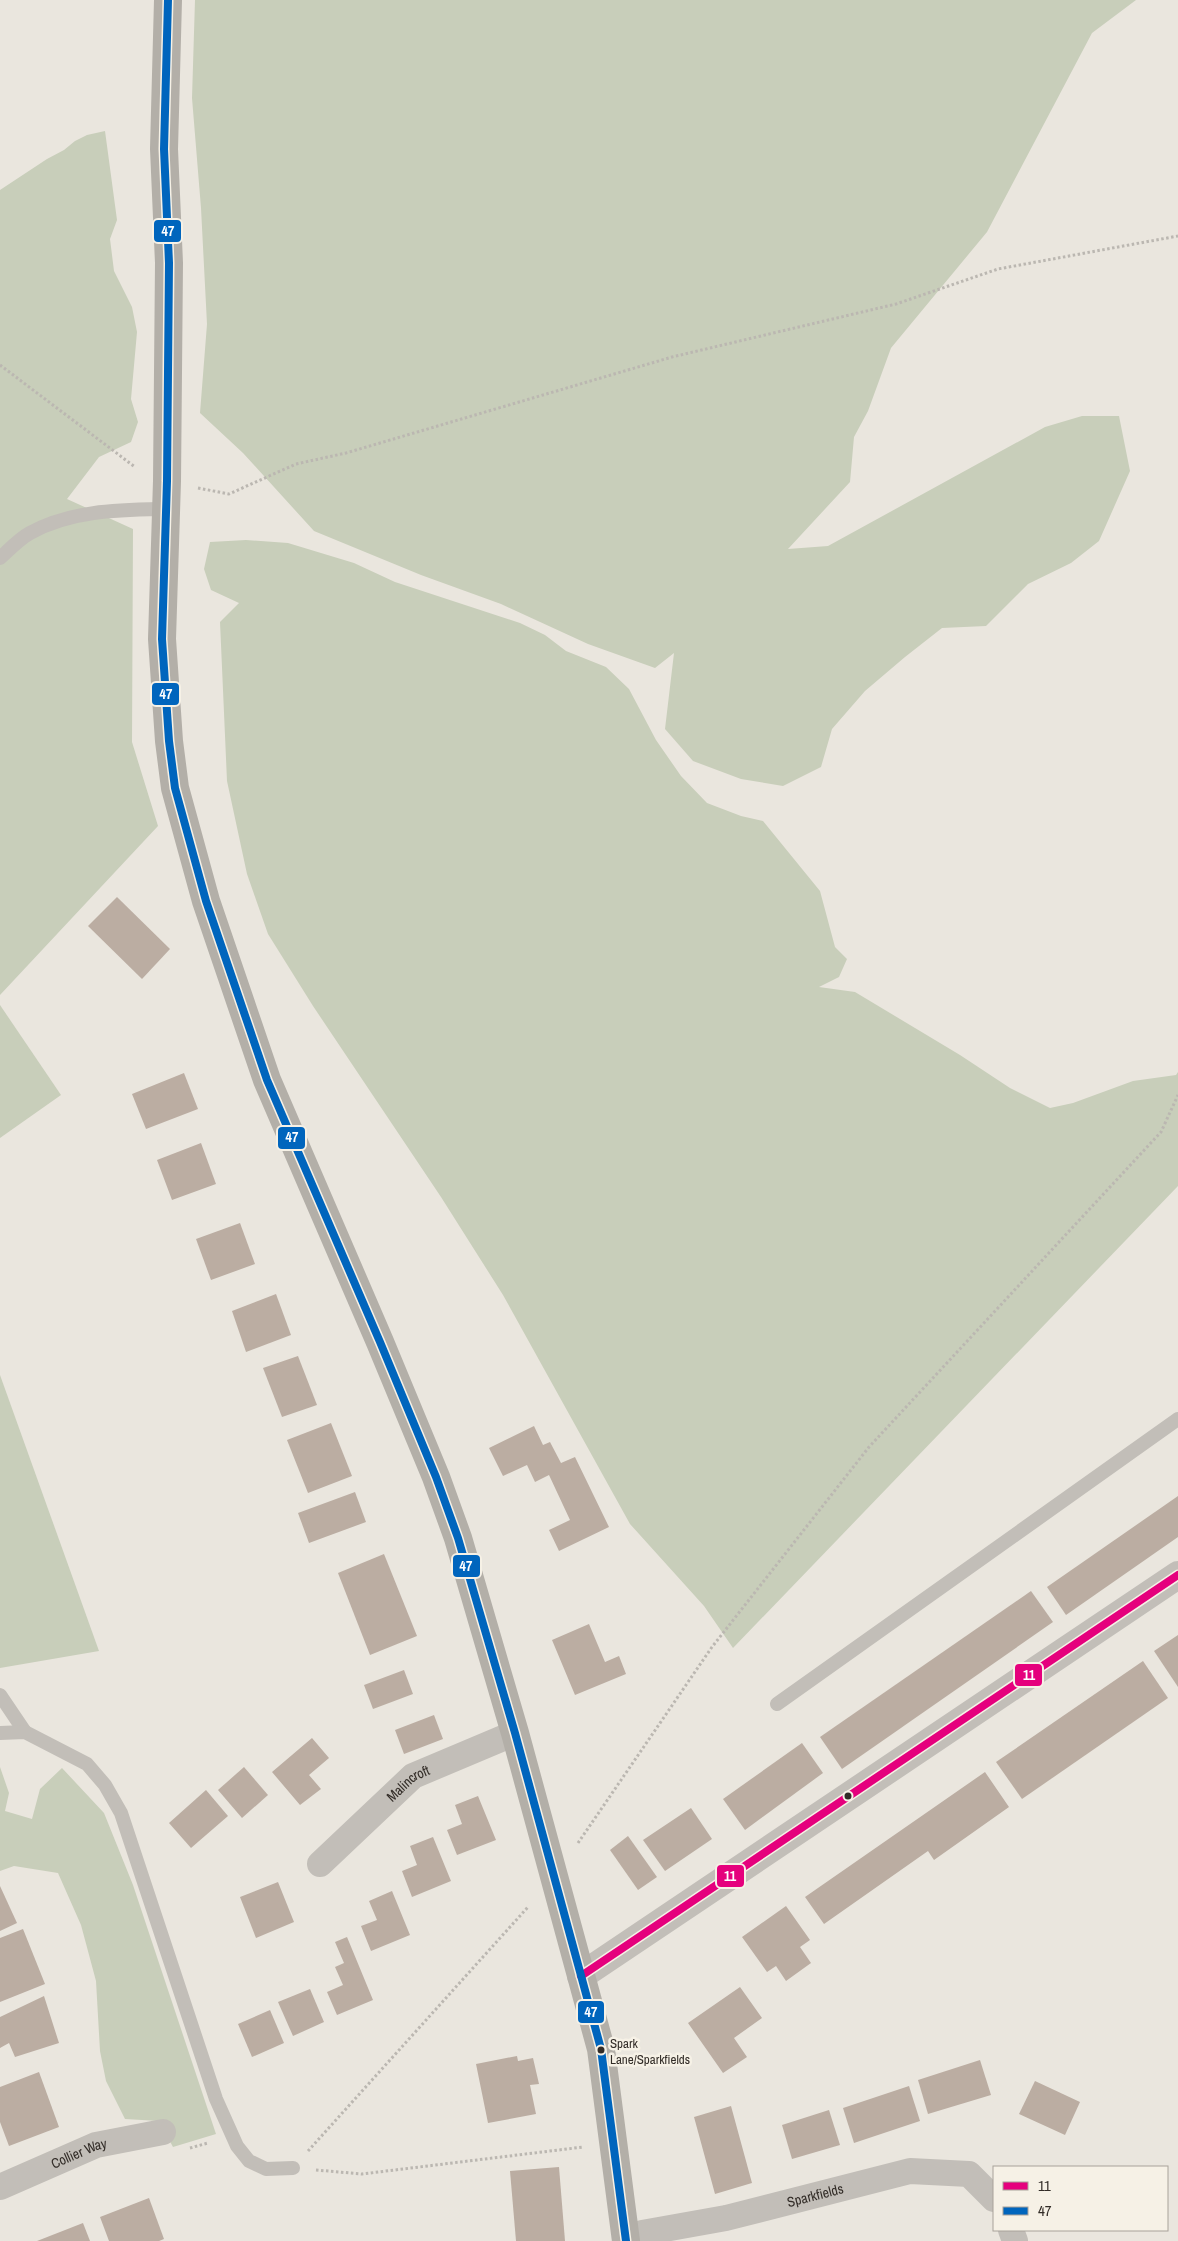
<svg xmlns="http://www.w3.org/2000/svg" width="1178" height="2241" font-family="'Archivo Narrow',sans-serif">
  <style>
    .green { fill: #c8ceba }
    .building { fill: #bbada2 }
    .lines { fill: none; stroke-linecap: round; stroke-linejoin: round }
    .path { stroke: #bbb7b1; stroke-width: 3; stroke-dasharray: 2.5 2.5; stroke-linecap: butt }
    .service { stroke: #c2beb8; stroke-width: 14 }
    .minor { stroke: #c2beb8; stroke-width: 26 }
    .tertiary { stroke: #c2beb8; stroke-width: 28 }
    .secondary { stroke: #b3afa8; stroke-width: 28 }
    .bus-1-casing { stroke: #f6f1e6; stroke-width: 11 }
    .bus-2-casing { stroke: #f6f1e6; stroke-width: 11 }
    .bus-1 { stroke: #e5007d; stroke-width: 8 }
    .bus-2 { stroke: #0065bd; stroke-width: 8 }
    .bus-dot { fill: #322c27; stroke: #f6f1e6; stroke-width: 2 }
    .labels { text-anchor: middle; stroke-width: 5; stroke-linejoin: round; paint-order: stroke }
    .bus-label { font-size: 13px; fill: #322c27; stroke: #f6f1e6; text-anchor: start }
    .street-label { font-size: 14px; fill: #322c27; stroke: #f6f1e6 }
    .line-badge { stroke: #f6f1e6; stroke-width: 2 }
    .badge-label { font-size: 14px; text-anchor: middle; font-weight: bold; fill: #fff }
  </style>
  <rect width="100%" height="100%" fill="#eae6de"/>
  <g class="green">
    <path d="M195 0H1136L1092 33 987 232 891 348 868 411 854 437 850 482 788 549 828 546 1045 427 1082 416H1119L1130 471 1099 541 1071 563 1028 584 986 626 942 628 905 657 865 691 832 729 821 767 783 786 741 779 693 761 665 729 674 653 655 668 588 644 501 604 421 575 314 531 243 453 200 413 207 324 201 208 192 98Z"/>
    <path d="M105 131 117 220 110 239 114 271 132 307 137 332 131 399 138 422 131 442 99 457 67 499 133 529 132 742 158 826 0 995V190L47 159 64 150 75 141 87 135Z"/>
    <path d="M246 540 288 543 354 563 395 582 520 623 545 635 566 651 606 667 629 689 656 740 681 776 707 803 741 816 763 821 820 891 835 947 847 959 839 977 819 987 855 992 960 1055 1010 1088 1050 1108 1073 1103 1133 1081 1176 1075 1178 1072V1186L733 1648 704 1606 630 1524 503 1295 441 1197 313 1006 268 934 247 874 227 781 220 622 239 603 211 590 204 569 210 542Z"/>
    <path d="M0 1005 61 1095 0 1138Z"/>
    <path d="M0 1375 99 1651 0 1668Z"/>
    <path d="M0 1767 9 1793 5 1811 32 1819 40 1789 62 1768 104 1813 133 1885 216 2134 173 2147 159 2121 125 2119 106 2081 100 2051 96 1981 81 1925 58 1873 14 1866 0 1871Z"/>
  </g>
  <g class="building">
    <path d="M117 897 170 949 142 979 88 926Z"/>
    <path d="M184 1073 198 1109 146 1129 132 1094Z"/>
    <path d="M201 1143 216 1184 172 1200 157 1160Z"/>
    <path d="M240 1223 255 1264 211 1280 196 1239Z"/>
    <path d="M276 1294 291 1335 246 1352 232 1311Z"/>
    <path d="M298 1356 317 1405 282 1417 263 1368Z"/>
    <path d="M331 1423 352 1476 308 1493 287 1440Z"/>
    <path d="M534 1426 543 1445 550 1442 561 1463 575 1457 609 1527 559 1551 549 1530 570 1520 549 1475 535 1482 527 1465 503 1476 489 1448Z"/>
    <path d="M355 1492 366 1522 309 1543 298 1513Z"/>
    <path d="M1178 1496V1537L1066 1615 1047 1587Z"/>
    <path d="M384 1554 417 1636 370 1655 338 1573Z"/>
    <path d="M1031 1591 1053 1622 842 1769 820 1737Z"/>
    <path d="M589 1624 605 1662 619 1656 626 1674 575 1695 552 1640Z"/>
    <path d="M1178 1635V1687L1154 1651Z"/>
    <path d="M1143 1661 1168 1698 1022 1799 996 1762Z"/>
    <path d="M404 1670 413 1694 373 1709 364 1685Z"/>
    <path d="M434 1715 443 1739 404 1754 395 1730Z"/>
    <path d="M312 1738 329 1758 309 1775 321 1789 300 1805 272 1772Z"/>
    <path d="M802 1743 823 1773 745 1830 723 1799Z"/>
    <path d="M244 1767 268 1795 242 1818 218 1790Z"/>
    <path d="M985 1772 1009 1807 934 1860 928 1851 824 1924 805 1897Z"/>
    <path d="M206 1790 228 1816 191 1848 169 1823Z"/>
    <path d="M478 1796 496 1840 457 1855 447 1830 462 1824 455 1805Z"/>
    <path d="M691 1808 712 1839 665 1871 643 1840Z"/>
    <path d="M628 1836 657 1877 638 1890 610 1850Z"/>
    <path d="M433 1837 451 1881 412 1897 402 1871 417 1865 410 1846Z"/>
    <path d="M278 1882 294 1922 256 1938 240 1897Z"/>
    <path d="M0 1886 17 1923 0 1931Z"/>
    <path d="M392 1891 410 1935 371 1951 361 1926 377 1920 369 1901Z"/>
    <path d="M786 1906 810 1940 800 1947 811 1963 786 1981 776 1966 767 1972 742 1937Z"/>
    <path d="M23 1929 45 1984 0 2002V1938Z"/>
    <path d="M347 1937 373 2000 337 2015 327 1992 343 1985 335 1967 344 1963 335 1942Z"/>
    <path d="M740 1987 762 2018 734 2038 747 2057 723 2073 688 2023Z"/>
    <path d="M310 1989 324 2022 293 2036 278 2002Z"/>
    <path d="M44 1996 59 2043 15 2057 9 2043 0 2048V2017Z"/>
    <path d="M270 2010 284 2043 252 2057 238 2024Z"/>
    <path d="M517 2056 518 2061 533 2058 539 2084 530 2085 536 2114 488 2123 476 2064Z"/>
    <path d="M980 2060 991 2095 928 2114 918 2080Z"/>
    <path d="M39 2072 59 2127 9 2146 0 2122V2087Z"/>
    <path d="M1035 2081 1080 2102 1065 2135 1019 2114Z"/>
    <path d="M909 2086 920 2121 854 2143 843 2108Z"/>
    <path d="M731 2106 752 2183 715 2194 694 2117Z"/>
    <path d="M829 2110 840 2145 792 2159 782 2125Z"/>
    <path d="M559 2167 565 2241H516L510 2171Z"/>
    <path d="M149 2198 164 2239 159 2241H109L100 2217Z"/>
    <path d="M83 2223 90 2241H37Z"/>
  </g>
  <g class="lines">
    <g class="path">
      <path d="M0 365 135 467"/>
      <path d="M198 488 229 494 296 464 346 453 672 357 896 304 998 269 1178 236"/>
      <path d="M578 1843 712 1647 869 1447 1161 1132 1178 1095"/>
      <path d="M190 2148 208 2143"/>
      <path d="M308 2151 528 1907"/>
      <path d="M316 2170 362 2174 583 2147"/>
    </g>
    <g class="service">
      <path d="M0 558C9 550 19 539 30 533 72 510 119 510 166 509"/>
      <path d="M0 1695 25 1732"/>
      <path d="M777 1704 1178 1419"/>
      <path d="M0 1733 25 1732 87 1764 105 1785 121 1813 216 2099 237 2146 249 2161 266 2169 293 2168"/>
    </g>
    <g class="minor">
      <path id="s1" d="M320 1864 413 1776 515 1733"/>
      <path id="s2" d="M0 2187 96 2145 163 2132"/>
      <path d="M1011 2230 1015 2241"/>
      <path id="s3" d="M631 2241 642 2233 726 2218 910 2171 969 2174 994 2199"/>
    </g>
    <path class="tertiary" d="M581 1976 1178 1575"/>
    <path class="secondary" d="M168 0 164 149 169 263 167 481 162 639 169 741 175 788 206 901 267 1080 380 1342 436 1477 458 1538 515 1733 601 2049 626 2241"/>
    <defs>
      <path id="bus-1" d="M581 1976 1178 1575"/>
      <path id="bus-2" d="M168 0 164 149 169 263 167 481 162 639 169 741 175 788 206 901 267 1080 380 1342 436 1477 458 1538 515 1733 601 2049 626 2241"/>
    </defs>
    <use href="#bus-1" class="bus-1-casing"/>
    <use href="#bus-2" class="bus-2-casing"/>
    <use href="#bus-1" class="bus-1"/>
    <use href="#bus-2" class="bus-2"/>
  </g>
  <g class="bus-dot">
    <circle cx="848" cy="1796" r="4.5"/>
    <circle cx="601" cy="2050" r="4.5"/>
  </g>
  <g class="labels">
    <g class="bus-label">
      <text x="610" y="2048">Spark<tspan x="610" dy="16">Lane/Sparkfields</tspan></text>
    </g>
    <g class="street-label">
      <text dy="5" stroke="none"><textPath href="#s1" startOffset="120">Malincroft</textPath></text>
      <text dy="5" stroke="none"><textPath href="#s2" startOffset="86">Collier Way</textPath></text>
      <text dy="5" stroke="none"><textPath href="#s3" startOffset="191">Sparkfields</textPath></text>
    </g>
  </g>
  <g class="line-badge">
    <rect x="153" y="219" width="29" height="24" rx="5" fill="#0065bd"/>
    <rect x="151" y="682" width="29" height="24" rx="5" fill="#0065bd"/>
    <rect x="277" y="1126" width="29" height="24" rx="5" fill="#0065bd"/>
    <rect x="452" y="1554" width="29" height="24" rx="5" fill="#0065bd"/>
    <rect x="1014" y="1663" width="29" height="24" rx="5" fill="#e5007d"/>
    <rect x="716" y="1864" width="29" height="24" rx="5" fill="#e5007d"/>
    <rect x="577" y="2000" width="28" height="24" rx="5" fill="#0065bd"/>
  </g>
  <g class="badge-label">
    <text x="168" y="236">47</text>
    <text x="166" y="699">47</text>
    <text x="292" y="1142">47</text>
    <text x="466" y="1571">47</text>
    <text x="1029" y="1680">11</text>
    <text x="730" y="1881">11</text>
    <text x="591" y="2017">47</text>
  </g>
  <rect x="993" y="2166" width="175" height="65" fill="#f6f1e6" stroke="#a8a29a"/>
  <rect x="1003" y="2182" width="25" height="8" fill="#e5007d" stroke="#a8a29a"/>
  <text x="1038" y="2191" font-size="15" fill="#322c27">11</text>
  <rect x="1003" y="2207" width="25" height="8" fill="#0065bd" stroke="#a8a29a"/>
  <text x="1038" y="2216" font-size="15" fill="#322c27">47</text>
</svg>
